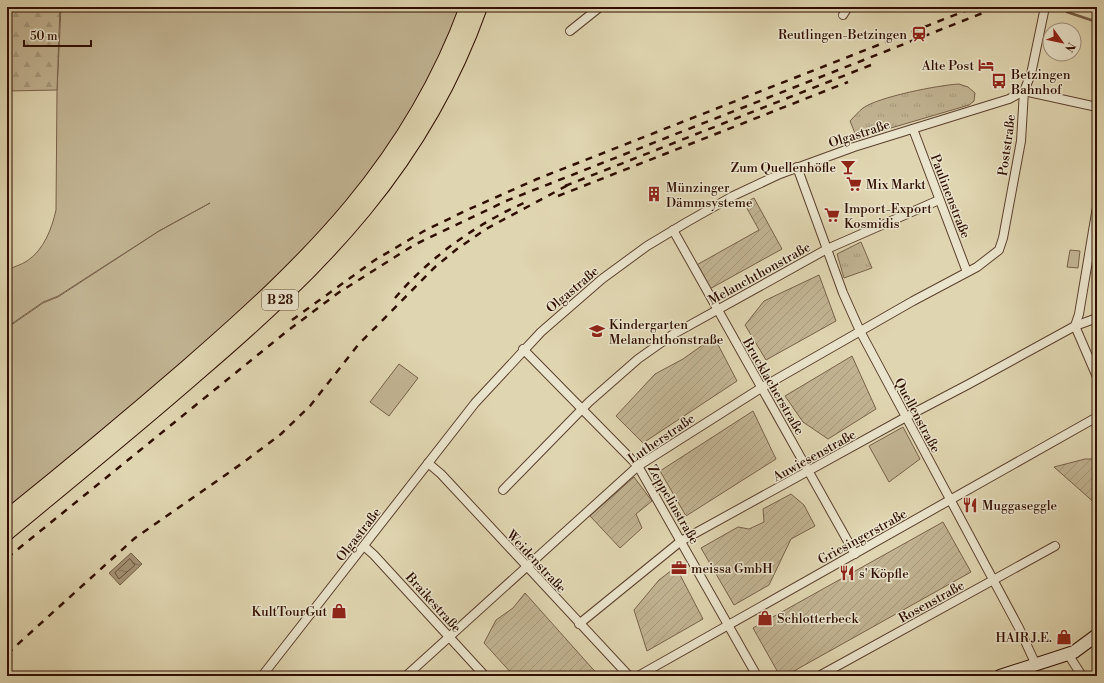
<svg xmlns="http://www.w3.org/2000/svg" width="1104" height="683" font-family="'Libre Bodoni',serif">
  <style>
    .grass { fill: #c1b392; stroke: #78614a }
    .forest { fill: url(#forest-firs); stroke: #78614a }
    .park { fill: url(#park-tufts); stroke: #78614a }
    .garden { fill: url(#garden-furrows); stroke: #78614a }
    .water { fill: url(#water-ripples); stroke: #755e46 }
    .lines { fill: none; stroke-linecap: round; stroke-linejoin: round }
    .shore { stroke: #69503a; stroke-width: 1 }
    .stream { stroke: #755e46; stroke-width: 2.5 }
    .minor-casing { stroke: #5b402d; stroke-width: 10 }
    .secondary-casing { stroke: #2f0f01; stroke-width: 14 }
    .trunk-casing { stroke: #2f0f01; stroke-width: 16 }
    .minor { stroke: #eae4cc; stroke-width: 8 }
    .secondary { stroke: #eae4cc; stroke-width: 12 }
    .trunk { stroke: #dfd5b0; stroke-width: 14 }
    .rail { stroke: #2f0f01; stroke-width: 2.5; stroke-dasharray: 7 7; stroke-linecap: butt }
    .labels { text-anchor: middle; stroke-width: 3; stroke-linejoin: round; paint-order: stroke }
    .shield { fill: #eae4cc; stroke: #674f3e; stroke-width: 1 }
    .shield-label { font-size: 12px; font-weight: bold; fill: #2f0f01 }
    .poi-label { font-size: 13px; fill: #2f0f01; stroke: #eae4cc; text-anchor: start }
    .street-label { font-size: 13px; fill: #2f0f01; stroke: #eae4cc }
  </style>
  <defs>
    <pattern id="forest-firs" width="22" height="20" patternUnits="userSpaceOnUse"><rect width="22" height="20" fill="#c1b392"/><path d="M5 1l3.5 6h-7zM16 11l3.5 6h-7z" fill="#a6997c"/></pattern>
    <pattern id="park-tufts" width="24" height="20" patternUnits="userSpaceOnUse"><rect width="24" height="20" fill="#c1b392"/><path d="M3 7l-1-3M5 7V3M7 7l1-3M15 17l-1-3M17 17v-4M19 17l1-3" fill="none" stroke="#a6997c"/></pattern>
    <pattern id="garden-furrows" width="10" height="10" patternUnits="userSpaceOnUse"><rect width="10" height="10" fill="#c1b392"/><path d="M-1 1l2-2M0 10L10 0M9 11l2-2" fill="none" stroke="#a6997c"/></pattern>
    <pattern id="water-ripples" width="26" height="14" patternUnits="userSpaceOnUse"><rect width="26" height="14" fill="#a39274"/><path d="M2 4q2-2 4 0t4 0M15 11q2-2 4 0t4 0" fill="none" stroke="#85765d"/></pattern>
  </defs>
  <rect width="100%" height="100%" fill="#dfd5b0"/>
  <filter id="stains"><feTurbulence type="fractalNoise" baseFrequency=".005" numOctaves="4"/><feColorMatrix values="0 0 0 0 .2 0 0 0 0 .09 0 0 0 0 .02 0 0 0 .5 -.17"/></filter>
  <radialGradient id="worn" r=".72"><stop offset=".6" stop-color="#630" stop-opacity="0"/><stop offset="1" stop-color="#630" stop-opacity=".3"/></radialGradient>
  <g class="grass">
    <path d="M61 7H461L422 95 372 172 295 262 171 373 7 509V328L43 303 58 297 159 231 210 203 159 231 58 296 43 302 7 327V270C13 267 21 265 27 261 44 250 52 228 56 210L57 90Z"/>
    <path d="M1070 250 1080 251 1078 268 1067 267Z"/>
    <path d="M399 364 418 378 389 416 370 402Z"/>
    <path d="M903 427 920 459 889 482 869 446Z"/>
  </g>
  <path class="forest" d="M7 7H60L57 90 7 91Z"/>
  <g class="park">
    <path d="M959 84 968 87 975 93 974 101 969 105 857 138 850 121C854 117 858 112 863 108 878 97 939 85 959 84Z"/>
    <path d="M861 242 872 268 844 278 837 254Z"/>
  </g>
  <g class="garden">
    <path d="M754 198 782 249 706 291 693 267 759 230 744 203Z"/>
    <path d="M819 275 836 321 766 360 745 325 764 301Z"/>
    <path d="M714 337 737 381 643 443 616 416 655 374 683 359Z"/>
    <path d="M852 356 876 409 828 439 803 422 785 396Z"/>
    <path d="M753 411 776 459 686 516 660 471Z"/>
    <path d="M1085 459H1097V505L1054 467Z"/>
    <path d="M634 477 652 501 636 514 642 528 620 548 590 516Z"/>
    <path d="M791 494 804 505 815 526 791 539 769 585 734 605 701 548 738 527 749 529 764 522 763 509Z"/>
    <path d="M943 522 971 572 785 676H780L753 628Z"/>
    <path d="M676 567 703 619 647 651 634 610 659 580Z"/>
    <path d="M525 593 591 667 600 676H514L484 643 496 620 513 608Z"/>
  </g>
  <path class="water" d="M131 553 142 564 120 585 109 573Z"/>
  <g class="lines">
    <path class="shore" d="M130 559 135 565 119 579 115 573Z"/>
    <path class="stream" d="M1067 12 1097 22"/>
    <defs>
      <g id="minor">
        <path d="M843 15 848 7"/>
        <path d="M570 31 600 7"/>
        <path d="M1024 91 1097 107"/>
        <path d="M913 129 967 272"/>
        <path d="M797 167 843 293 860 331 1019 628 1036 665"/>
        <path d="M1097 207 1079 314 1075 326 1097 377"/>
        <path d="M673 230 855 554"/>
        <path d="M523 349 638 466 757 676"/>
        <path d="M428 463 441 474 629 676"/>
        <path d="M503 490 589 402 638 359 672 335 827 249 939 200"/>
        <path d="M364 546 374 555 485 676"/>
        <path d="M579 624 681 541 906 417 969 384 1075 326 1097 318"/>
        <path d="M1068 654 1082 676"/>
        <path d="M262 676 475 403 541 332 602 279 647 246 687 222 733 196 780 174 854 147 1009 99 1024 91"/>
        <path d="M406 676 638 466 761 388 913 301 977 267 999 250 1003 238 1021 141 1024 91 1031 74 1045 7"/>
        <path d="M638 676 1097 417"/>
        <path d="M819 676 1055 546"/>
      </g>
      <path id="secondary" d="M1000 676 1074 652 1097 635"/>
      <g id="trunk">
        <path d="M7 517C68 468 128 418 187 367 309 261 410 163 467 7"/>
        <path d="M7 533C71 480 135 428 198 373 322 267 424 165 480 7"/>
      </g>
    </defs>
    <use href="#minor" class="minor-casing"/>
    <use href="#secondary" class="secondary-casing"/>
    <use href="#trunk" class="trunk-casing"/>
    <use href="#minor" class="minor"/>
    <use href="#secondary" class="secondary"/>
    <use href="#trunk" class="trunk"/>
    <g class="rail">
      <path d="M565 186 871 65"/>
      <path d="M558 196 848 82"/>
      <path d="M395 298C430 257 476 224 526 202"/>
      <path d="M292 320 375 260 424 231 465 211 537 179 975 7"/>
      <path d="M7 558 286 332 338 293 414 245 506 201 998 7"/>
      <path d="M7 654 135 538 244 462 281 434 310 406 358 345 435 267 457 249 486 229 570 184"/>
    </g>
  </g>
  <defs>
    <symbol id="station-bare" viewBox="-9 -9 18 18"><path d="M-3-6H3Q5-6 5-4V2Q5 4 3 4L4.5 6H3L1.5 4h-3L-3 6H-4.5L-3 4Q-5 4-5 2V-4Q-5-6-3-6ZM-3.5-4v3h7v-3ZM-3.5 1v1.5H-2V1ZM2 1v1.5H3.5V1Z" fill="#8f2418" stroke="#eae4cc" stroke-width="2.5" paint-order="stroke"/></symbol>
    <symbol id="hotel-bare" viewBox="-9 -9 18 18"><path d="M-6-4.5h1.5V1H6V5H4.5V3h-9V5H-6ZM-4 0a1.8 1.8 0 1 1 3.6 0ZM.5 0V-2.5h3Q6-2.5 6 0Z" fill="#8f2418" stroke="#eae4cc" stroke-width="2.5" paint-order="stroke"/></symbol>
    <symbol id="bus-bare" viewBox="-9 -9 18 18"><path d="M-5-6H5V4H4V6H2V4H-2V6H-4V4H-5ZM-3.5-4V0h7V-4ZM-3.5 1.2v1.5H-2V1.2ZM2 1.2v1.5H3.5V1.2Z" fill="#8f2418" stroke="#eae4cc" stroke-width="2.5" paint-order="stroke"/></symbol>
    <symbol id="bar-bare" viewBox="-9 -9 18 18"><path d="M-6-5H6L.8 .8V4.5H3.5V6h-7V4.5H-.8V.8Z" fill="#8f2418" stroke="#eae4cc" stroke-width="2.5" paint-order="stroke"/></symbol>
    <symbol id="supermarket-bare" viewBox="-9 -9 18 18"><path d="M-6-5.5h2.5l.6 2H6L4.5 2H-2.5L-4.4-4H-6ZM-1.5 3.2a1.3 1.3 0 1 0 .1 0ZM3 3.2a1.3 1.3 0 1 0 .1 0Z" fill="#8f2418" stroke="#eae4cc" stroke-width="2.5" paint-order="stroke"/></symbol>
    <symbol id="building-bare" viewBox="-9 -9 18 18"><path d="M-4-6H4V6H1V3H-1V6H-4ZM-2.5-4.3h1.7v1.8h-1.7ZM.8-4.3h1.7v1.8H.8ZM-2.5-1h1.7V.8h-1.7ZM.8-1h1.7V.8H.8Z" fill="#8f2418" stroke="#eae4cc" stroke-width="2.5" paint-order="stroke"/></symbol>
    <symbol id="school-bare" viewBox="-9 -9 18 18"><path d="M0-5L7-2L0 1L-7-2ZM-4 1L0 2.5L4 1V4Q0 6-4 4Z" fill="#8f2418" stroke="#eae4cc" stroke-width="2.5" paint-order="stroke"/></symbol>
    <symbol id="restaurant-bare" viewBox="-9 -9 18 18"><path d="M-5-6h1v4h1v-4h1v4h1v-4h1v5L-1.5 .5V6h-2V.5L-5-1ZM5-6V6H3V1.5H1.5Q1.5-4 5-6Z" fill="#8f2418" stroke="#eae4cc" stroke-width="2.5" paint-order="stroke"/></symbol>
    <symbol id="office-bare" viewBox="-9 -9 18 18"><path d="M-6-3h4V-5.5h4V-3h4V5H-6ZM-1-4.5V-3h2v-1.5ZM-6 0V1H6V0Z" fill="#8f2418" stroke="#eae4cc" stroke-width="2.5" paint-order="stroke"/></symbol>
    <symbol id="shop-bare" viewBox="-9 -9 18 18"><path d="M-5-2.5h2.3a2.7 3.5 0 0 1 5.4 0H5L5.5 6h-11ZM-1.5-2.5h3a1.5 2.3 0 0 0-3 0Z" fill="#8f2418" stroke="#eae4cc" stroke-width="2.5" paint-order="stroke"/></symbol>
  </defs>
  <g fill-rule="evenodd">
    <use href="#station-bare" x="908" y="23" width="22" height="22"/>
    <use href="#hotel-bare" x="975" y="54" width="22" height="22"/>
    <use href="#bus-bare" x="988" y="70" width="22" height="22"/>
    <use href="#bar-bare" x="837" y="156" width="22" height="22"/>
    <use href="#supermarket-bare" x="843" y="173" width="22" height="22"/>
    <use href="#building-bare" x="643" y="183" width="22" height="22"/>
    <use href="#supermarket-bare" x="821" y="204" width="22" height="22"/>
    <use href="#school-bare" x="586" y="320" width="22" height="22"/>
    <use href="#restaurant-bare" x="959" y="494" width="22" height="22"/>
    <use href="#office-bare" x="668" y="557" width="22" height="22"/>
    <use href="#restaurant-bare" x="836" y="562" width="22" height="22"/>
    <use href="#shop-bare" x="328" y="600" width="22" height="22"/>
    <use href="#shop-bare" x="754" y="607" width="22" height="22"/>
    <use href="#shop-bare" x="1053" y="626" width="22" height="22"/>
  </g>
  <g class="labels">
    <rect class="shield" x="262" y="290" width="36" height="20" rx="3"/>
    <g class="shield-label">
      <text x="280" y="304">B 28</text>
    </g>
    <g class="poi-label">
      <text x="907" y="39" text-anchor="end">Reutlingen-Betzingen</text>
      <text x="974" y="70" text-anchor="end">Alte Post</text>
      <text x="1011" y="79">Betzingen<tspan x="1011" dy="15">Bahnhof</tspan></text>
      <text x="836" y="172" text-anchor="end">Zum Quellenhöfle</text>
      <text x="866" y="189">Mix Markt</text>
      <text x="666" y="192">Münzinger<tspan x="666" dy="15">Dämmsysteme</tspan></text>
      <text x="844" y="213">Import-Export<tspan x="844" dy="15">Kosmidis</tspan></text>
      <text x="609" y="329">Kindergarten<tspan x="609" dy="15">Melanchthonstraße</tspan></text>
      <text x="982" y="510">Muggaseggle</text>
      <text x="691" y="573">meissa GmbH</text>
      <text x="859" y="578">s' Köpfle</text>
      <text x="327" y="616" text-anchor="end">KultTourGut</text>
      <text x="777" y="623">Schlotterbeck</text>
      <text x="1052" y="642" text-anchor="end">HAIR J.E.</text>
    </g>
    <g class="street-label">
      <text transform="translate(859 133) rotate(-18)" y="5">Olgastraße</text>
      <text transform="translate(1006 145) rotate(-82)" y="5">Poststraße</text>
      <text transform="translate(951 196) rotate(69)" y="5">Paulinenstraße</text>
      <text transform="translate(759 273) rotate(-29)" y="5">Melanchthonstraße</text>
      <text transform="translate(572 289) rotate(-40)" y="5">Olgastraße</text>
      <text transform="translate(774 386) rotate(60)" y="5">Brucklacherstraße</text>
      <text transform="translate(918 415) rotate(62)" y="5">Quellenstraße</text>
      <text transform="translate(661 438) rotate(-34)" y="5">Lutherstraße</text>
      <text transform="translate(814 455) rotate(-29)" y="5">Auwiesenstraße</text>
      <text transform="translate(674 504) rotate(60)" y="5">Zeppelinstraße</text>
      <text transform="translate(358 534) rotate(-52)" y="5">Olgastraße</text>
      <text transform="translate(862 536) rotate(-29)" y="5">Griesingerstraße</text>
      <text transform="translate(537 561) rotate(47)" y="5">Weidenstraße</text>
      <text transform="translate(931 601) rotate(-29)" y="5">Rosenstraße</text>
      <text transform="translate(434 602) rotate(48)" y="5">Braikestraße</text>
    </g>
  </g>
  <rect width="1104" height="683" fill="none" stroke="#dfd5b0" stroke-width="24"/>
  <rect x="8" y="8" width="1088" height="667" fill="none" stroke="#2f0f01" stroke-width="2"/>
  <rect x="12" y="12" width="1080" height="659" fill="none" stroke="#2f0f01"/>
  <g transform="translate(1062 42) rotate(123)"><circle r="19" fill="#eae4cc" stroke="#9f8f7b"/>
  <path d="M0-3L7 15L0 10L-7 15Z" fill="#8f2418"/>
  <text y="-6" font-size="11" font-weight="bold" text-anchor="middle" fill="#2f0f01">N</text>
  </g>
  <path d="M24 40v6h67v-6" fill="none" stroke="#2f0f01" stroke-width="2"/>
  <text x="30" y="40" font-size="12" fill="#2f0f01" stroke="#eae4cc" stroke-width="3" paint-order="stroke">50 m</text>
  <rect width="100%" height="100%" filter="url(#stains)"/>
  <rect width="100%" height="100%" fill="url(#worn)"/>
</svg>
